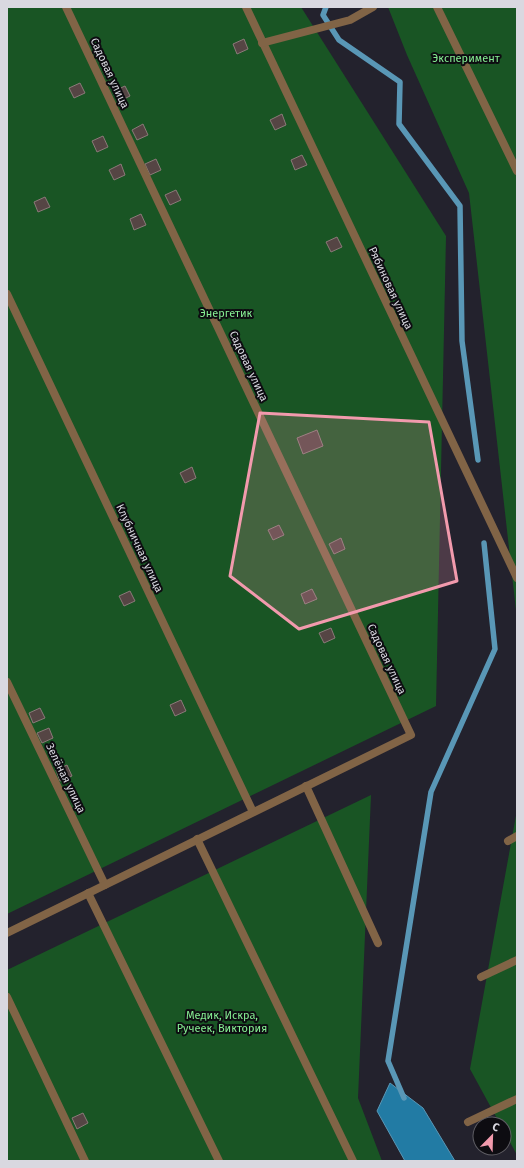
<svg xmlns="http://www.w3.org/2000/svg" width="524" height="1168" font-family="'Fira Sans',sans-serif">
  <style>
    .green { fill: #195524 }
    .water { fill: #227ba4; stroke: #5997b6 }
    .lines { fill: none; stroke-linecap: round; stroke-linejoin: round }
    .stream { stroke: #5997b6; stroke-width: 5.5 }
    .building { fill: #554544; stroke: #8b7a79 }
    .service { stroke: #816446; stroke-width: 8 }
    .marked { fill: #f29aad; fill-opacity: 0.2; stroke: #f29aad; stroke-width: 3; stroke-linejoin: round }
    .labels { text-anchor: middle; stroke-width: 4; stroke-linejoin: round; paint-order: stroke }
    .park-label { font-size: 11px; fill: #86ee93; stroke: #0d0c11 }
    .street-label { font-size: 11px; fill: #d9d8e0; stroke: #0d0c11 }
  </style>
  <rect width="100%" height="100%" fill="#23222d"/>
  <g class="green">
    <path d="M7 7H301L446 236 436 706 7 914Z"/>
    <path d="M388 7H517V619L469 193 407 55Z"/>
    <path d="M371 795 358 1098 382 1161H7V970Z"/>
    <path d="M517 810V1155L504 1131V1124H500L470 1069Z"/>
  </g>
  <path class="water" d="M390 1083 423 1108 455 1161H405L377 1111Z"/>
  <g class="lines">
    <g class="stream">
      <path d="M326 7 323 15 339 40 400 82 399 124 460 206 462 341 478 460"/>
      <path d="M404 1098 388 1061 431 792 495 649 484 543"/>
    </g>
  </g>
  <g class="building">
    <path d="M244 39 248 49 237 54 233 44Z"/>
    <path d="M80 83 85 93 74 98 69 88Z"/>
    <path d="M125 86 130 96 118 102 114 91Z"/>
    <path d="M282 114 286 125 275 130 270 120Z"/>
    <path d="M143 124 148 135 137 140 132 130Z"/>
    <path d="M103 136 108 147 97 152 92 141Z"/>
    <path d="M302 155 307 165 295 170 291 160Z"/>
    <path d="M156 159 161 170 150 175 145 164Z"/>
    <path d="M121 164 125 175 114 180 109 170Z"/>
    <path d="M176 190 181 200 170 205 165 195Z"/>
    <path d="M45 197 50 207 38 212 34 202Z"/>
    <path d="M141 214 146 225 134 230 130 219Z"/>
    <path d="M337 237 342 247 331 252 326 242Z"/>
    <path d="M317 430 323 446 303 454 297 438Z"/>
    <path d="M192 467 196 478 185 483 180 473Z"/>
    <path d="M279 525 284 535 273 540 268 530Z"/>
    <path d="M341 538 345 549 334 554 329 544Z"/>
    <path d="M312 589 317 599 305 604 301 594Z"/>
    <path d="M130 591 135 601 124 606 119 596Z"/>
    <path d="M331 628 335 638 324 643 319 633Z"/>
    <path d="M181 700 186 711 175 716 170 705Z"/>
    <path d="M40 708 45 718 33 723 29 713Z"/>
    <path d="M49 728 53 738 42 743 37 733Z"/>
    <path d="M67 765 72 776 60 781 56 770Z"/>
    <path d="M83 1113 88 1123 77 1129 72 1118Z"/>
  </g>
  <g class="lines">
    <g class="service">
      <path d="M246 7 517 578"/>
      <path d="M437 7 517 171"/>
      <path d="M262 43 350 20 373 7"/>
      <path d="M7 294 253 812"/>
      <path d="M7 682 105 885"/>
      <path d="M306 786 378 943"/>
      <path d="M197 839 353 1161"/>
      <path d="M508 841 517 836"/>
      <path d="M88 893 219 1161"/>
      <path d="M7 933 411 735 66 7"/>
      <path d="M481 977 517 960"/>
      <path d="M7 997 85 1161"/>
      <path d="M468 1122 517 1099"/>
    </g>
  </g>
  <path class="marked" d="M260 413 429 422 457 581 299 629 230 576Z"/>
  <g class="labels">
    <g class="park-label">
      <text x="466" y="62">Эксперимент</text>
      <text x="226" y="317">Энергетик</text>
      <text x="222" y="1019">Медик, Искра,<tspan x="222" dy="13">Ручеек, Виктория</tspan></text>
    </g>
    <g class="street-label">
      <text transform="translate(110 73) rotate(65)" y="4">Садовая улица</text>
      <text transform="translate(391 288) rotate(65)" y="4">Рябиновая улица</text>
      <text transform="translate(249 366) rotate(65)" y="4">Садовая улица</text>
      <text transform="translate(140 548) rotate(65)" y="4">Клубничная улица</text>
      <text transform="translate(387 659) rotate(65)" y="4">Садовая улица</text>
      <text transform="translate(66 778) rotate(64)" y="4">Зелёная улица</text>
    </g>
  </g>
  <rect width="524" height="1168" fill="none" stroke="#d9d8e0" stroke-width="16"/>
  <g transform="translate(492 1136) rotate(23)"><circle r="19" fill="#0d0c11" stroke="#5f5e64"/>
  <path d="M0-3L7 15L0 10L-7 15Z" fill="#f29aad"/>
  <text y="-6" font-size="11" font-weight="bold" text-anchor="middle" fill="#d9d8e0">С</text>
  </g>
</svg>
